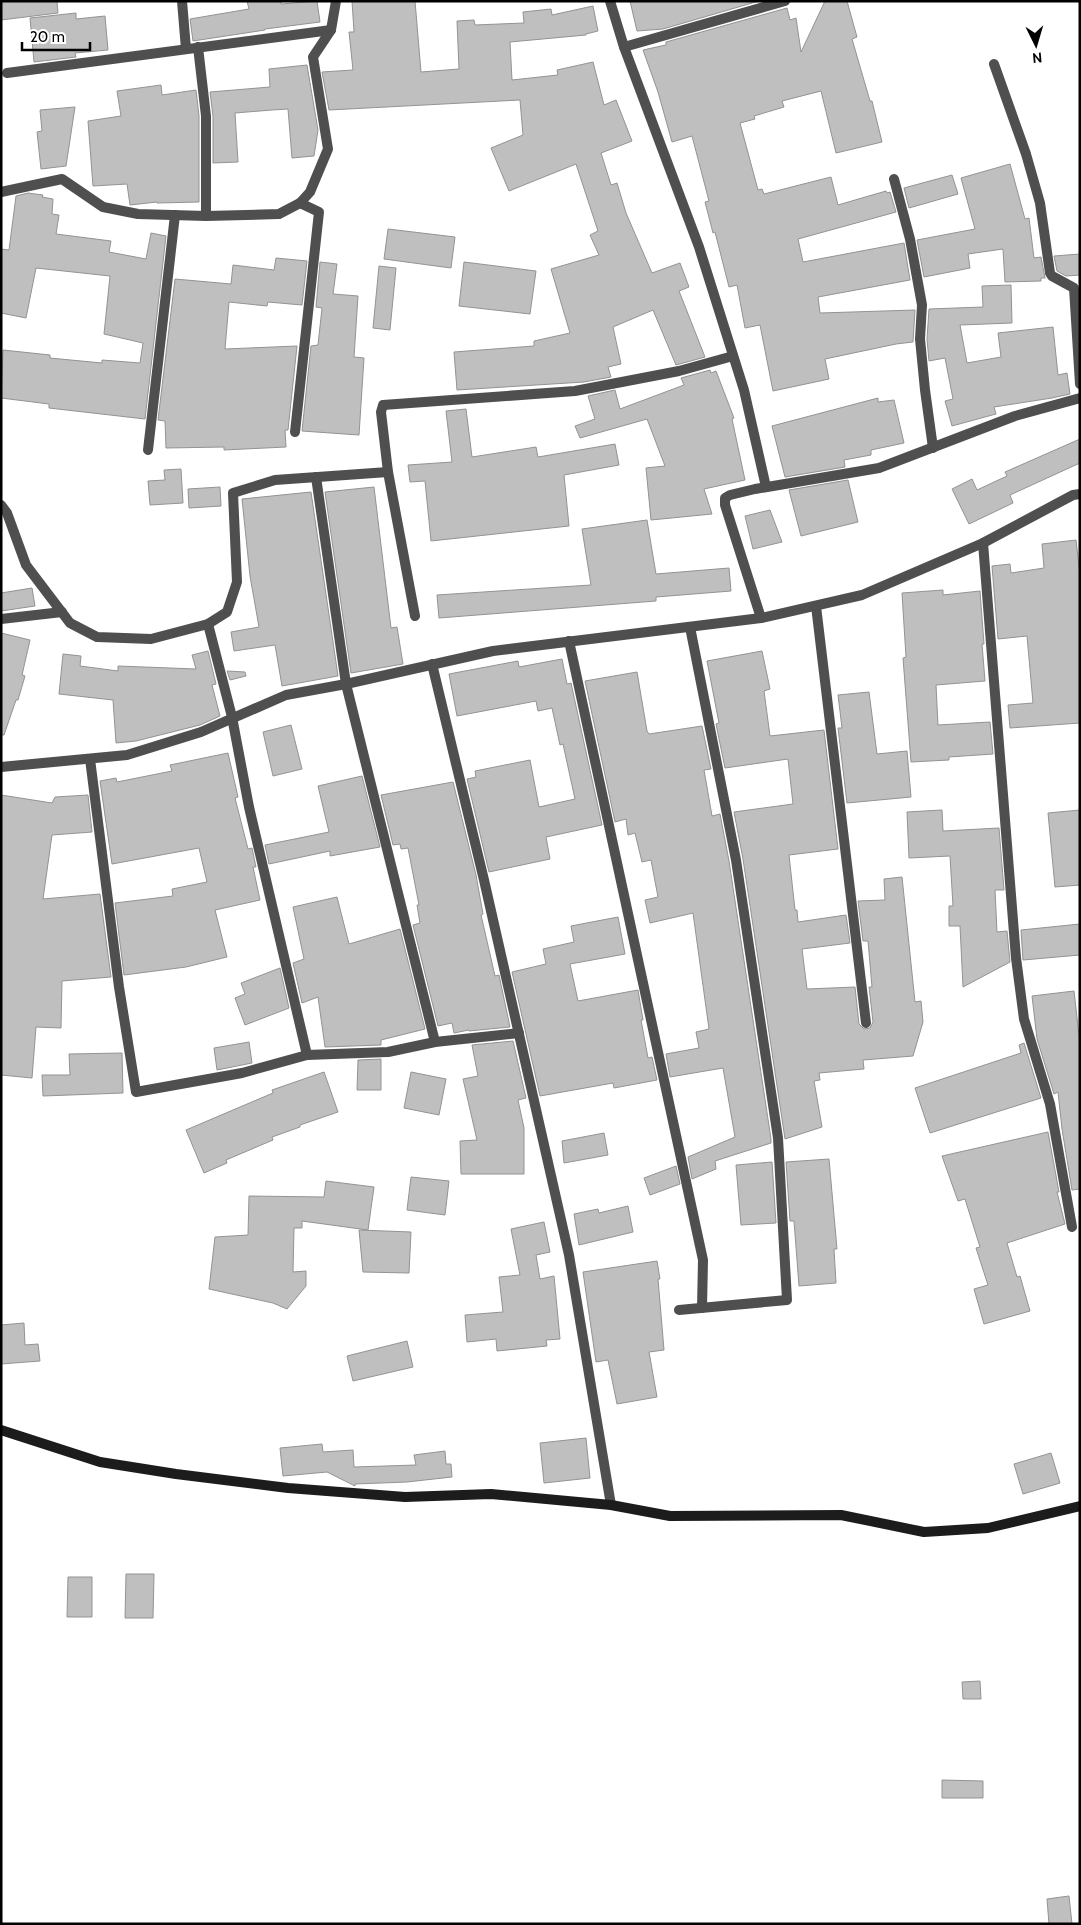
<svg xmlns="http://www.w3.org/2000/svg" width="1081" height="1925" font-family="Cabin,sans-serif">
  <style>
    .building { fill: #bfbfbf; stroke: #939393 }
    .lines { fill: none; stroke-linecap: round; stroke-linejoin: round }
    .street { stroke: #4f4f4f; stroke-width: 10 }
    .secondary { stroke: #1c1c1c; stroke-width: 10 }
  </style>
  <rect width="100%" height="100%" fill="#fff"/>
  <g class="building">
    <path d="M1 1H57L58 13 1 20Z"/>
    <path d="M247 1H281V4L317 1 320 22 265 29V30L193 41 190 19 249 9Z"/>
    <path d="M352 1H415L421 72 459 69 457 21 474 20 475 25 524 23 523 12 551 9 552 15 593 6 598 31 586 34V35L510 42 512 80 558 75 557 70 593 62 604 105 616 100 632 141 601 153 611 185 617 183 626 213 652 273 680 263 689 287 679 291 705 357 676 365 653 310 613 327 621 364 608 367 611 377 584 382 457 390 454 352 534 346V341L570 333 551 269 599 255 590 235 598 231 576 164 509 191 491 148 523 135 520 100 329 110 322 72 353 70 349 32H354Z"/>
    <path d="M630 1H759L663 29 637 31Z"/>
    <path d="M825 1H847L857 37 852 39 870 101H872L882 142 836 153 821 91 782 101 784 107 754 116 755 119 740 123 758 190 762 189 764 194 831 177 838 205 886 191 887 193 890 192 896 212 798 239 803 262 904 243 910 280 818 297 820 313 915 310 913 342 896 344 825 359 829 379 773 391 760 325 745 328 737 285 729 287 715 232 713 233 705 202 709 201 692 136 672 142 658 92 643 50 666 45V42L787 8 790 20 796 18 801 52Z"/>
    <path d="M76 13V19L105 16 108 50 75 53 76 57 34 62 30 18Z"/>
    <path d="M307 65 318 130 314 156 292 158 288 109 272 110 235 113 238 162 213 163V116L210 92 270 87 269 69Z"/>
    <path d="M161 85 162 95 196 90 199 116V202L157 203V202L130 205 127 184 93 186 88 121 121 116 117 91Z"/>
    <path d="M75 107 66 166 41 169 37 132 42 131 40 110Z"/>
    <path d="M1010 164 1025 219 1029 218 1034 258 1041 257 1045 278H1041V281L1005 282 1003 249 968 254 970 268 924 277 917 240 975 229 961 178Z"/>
    <path d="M952 175 958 194 909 208 904 188Z"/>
    <path d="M28 193 43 195 42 197 53 199 52 214 59 215 56 234 111 241 109 252 146 259 151 233 166 236 145 419 49 408V404L1 398 3 350 50 355V358L102 363V360L140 363 143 343 104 334 110 276 36 268 26 318 1 313V249L9 250 16 196Z"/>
    <path d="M388 229 455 237 451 268 384 259Z"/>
    <path d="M1080 254V275L1066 276 1057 271 1054 256Z"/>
    <path d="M276 258 307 261 302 305 268 302 267 306 229 302 225 349 297 346 288 430H285L286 447 224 450V447L166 448 165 421 158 420 175 279 231 284 233 265 274 270Z"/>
    <path d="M320 262 337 264 333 294 358 296 354 357 364 358 359 435 302 431 311 346 318 345 322 308 316 307Z"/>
    <path d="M464 262 536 271 530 314 459 306Z"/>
    <path d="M379 266 396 268 390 330 373 328Z"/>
    <path d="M1011 285 1012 323 960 325 967 363 1001 357 998 333 1053 327 1058 375 1067 373 1070 394 1052 398 994 407 996 414 952 426 945 401 953 399 945 358 929 361 927 339 929 309 983 307 982 286Z"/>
    <path d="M710 370 711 373 716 371 734 418 732 419 745 480 704 489 712 514 651 520 646 468 665 466 647 419 580 438 575 426 595 419 588 396 615 390 620 409 684 385 681 378Z"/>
    <path d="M878 398V402L894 400 904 443 871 450V455L844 460 845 467 785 477 772 426Z"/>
    <path d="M466 409 472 457 536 447 538 457 615 444 619 465 564 475 569 526 431 541 425 481 410 482 408 465 452 462 446 411Z"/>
    <path d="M1080 439V463L1010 495 1013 503 969 524 952 489 972 479 977 490 1007 476 1005 472Z"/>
    <path d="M181 469 183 503 150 505 148 481 165 480 164 470Z"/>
    <path d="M848 480 858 522 801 536 789 490Z"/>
    <path d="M220 487 221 506 189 508 188 489Z"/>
    <path d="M374 487 391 628 397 627 403 664 351 673 325 492Z"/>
    <path d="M311 492 338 676 282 686 275 645 234 651 231 632 259 627 250 576 242 499Z"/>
    <path d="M770 510 782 542 753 549 745 516Z"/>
    <path d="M647 520 656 574 729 568 731 591 656 597V601L439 618 437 595 591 585 582 529Z"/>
    <path d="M1076 540 1080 575V723L1010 728 1008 705 1033 703 1027 636 998 639 992 566 1010 564 1011 573 1044 568 1042 544Z"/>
    <path d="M32 588 35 606 1 611V593Z"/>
    <path d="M943 590V595L980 591 984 644H982L985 681 936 685 938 725 990 722 993 754 949 757V760L911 762 903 658 906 657 902 593Z"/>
    <path d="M1 633 30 640 22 675 25 676 18 700H16L4 735H1Z"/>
    <path d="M208 651 216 684 212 685 220 716 200 725 136 741 116 743 113 700 59 694 63 654 81 656 80 666 118 671V666L196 669 192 655Z"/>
    <path d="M762 651 770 689 764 691 770 736 824 730 838 849 789 855 795 910H797L798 922 846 915 850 943 802 949 807 989 855 987 859 1024 864 1029 870 1028 873 1022 869 987H872L868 941H863L858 901 885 900 884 879 902 877 915 1002 921 1001 923 1022 913 1056 863 1060 864 1069 819 1073 820 1080 814 1081 822 1127 785 1139 743 859 734 812 793 804 788 759 725 768 716 724 719 723 707 661Z"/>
    <path d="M562 659 567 684 571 683 602 825 546 837 550 859 489 872 467 779 476 777 475 771 530 760 539 807 575 799 563 744 560 745 552 708 538 711 536 701 457 716 449 674 518 661 519 667Z"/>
    <path d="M227 671 245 672 246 676 230 680Z"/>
    <path d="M637 672 647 731 649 734 702 726 711 769 704 770 712 816 720 814 729 861 771 1139V1143L715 1161 716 1169 692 1179 688 1157 735 1137 723 1068 670 1077 666 1054 699 1048 696 1032 709 1029 693 913 650 923 645 900 658 897 651 860 642 862 635 833 628 835 626 819 615 822 585 681Z"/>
    <path d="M869 692 877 754 907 751 911 797 847 803 838 728H842L838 695Z"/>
    <path d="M291 725 302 769 273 776 263 732Z"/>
    <path d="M228 753 238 797 235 798 248 849 252 848 256 867H253L260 900 215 910 227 957 186 967 124 975 115 903 173 896 172 889 207 882 199 848 112 864 100 781 116 778 117 782 172 771 170 765Z"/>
    <path d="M362 776 380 847 330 856V851L269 864 265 845 329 832 318 786Z"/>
    <path d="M453 782 476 875 483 914 481 915 495 976 499 975 510 1027 469 1031V1030L454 1033 452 1023 438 1026 413 925 420 923 417 905H419L408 848 401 849 400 844 393 845 381 795Z"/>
    <path d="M1 795 52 803 55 797 88 795 92 832 52 835 43 899 100 894 111 977 62 981 61 1028 36 1027 32 1078 1 1075Z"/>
    <path d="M942 810 943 831 999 828 1004 890H995L997 932 1007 931 1010 962 963 987 960 926H949V906H953L950 856 909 858 907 812Z"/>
    <path d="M1080 810V885L1055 887 1048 813Z"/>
    <path d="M337 897 349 944 400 929 425 1029 381 1040V1045L325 1047 318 997 302 1003 293 963 304 959 293 907Z"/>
    <path d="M618 917 625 954 570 964 578 1001 638 990 643 1020H641L648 1058 652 1057 657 1080 614 1088 613 1083 540 1096 512 972 546 964 543 949 574 942 571 926Z"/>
    <path d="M1080 924V955L1023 960 1021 930Z"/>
    <path d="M280 968 289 1008 245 1025 235 998 245 994 241 983Z"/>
    <path d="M1074 991 1080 1044V1189L1072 1190 1062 1129 1058 1092 1054 1094 1037 1039 1032 996Z"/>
    <path d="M513 1041 526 1098 518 1100 524 1128V1174H461L460 1141 477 1140 463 1079 478 1076 472 1045Z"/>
    <path d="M249 1042 252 1063 217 1070 214 1048Z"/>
    <path d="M1024 1043 1041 1098 930 1133 915 1088 1021 1053 1019 1045Z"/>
    <path d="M122 1053 123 1093 43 1096 42 1075H70L69 1054Z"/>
    <path d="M381 1059V1090H357L358 1060Z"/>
    <path d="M324 1072 338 1112 300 1125V1127L272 1137 273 1140 226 1160 227 1163 204 1173 186 1130 273 1093 272 1090Z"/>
    <path d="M411 1072 446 1079 439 1115 404 1108Z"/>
    <path d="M1048 1132 1059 1192H1057L1065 1224 1007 1243 1017 1277 1020 1276 1030 1311 984 1324 974 1289 988 1285 976 1248 980 1247 965 1199 958 1201 942 1156Z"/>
    <path d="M604 1133 608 1155 564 1163 562 1141Z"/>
    <path d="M829 1159 837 1249H834L836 1283 799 1286 794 1221H790L786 1162Z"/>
    <path d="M772 1162 776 1223 741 1225 736 1165Z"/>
    <path d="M676 1166 680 1184 650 1195 644 1178Z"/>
    <path d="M411 1177 449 1181 445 1215 407 1210Z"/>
    <path d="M326 1181 374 1187 368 1230 302 1221V1228H294L293 1272 306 1271V1286L287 1309 273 1303 209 1289 215 1237 248 1235 249 1196 324 1197Z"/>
    <path d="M628 1206 633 1232 579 1245 574 1214 598 1209 599 1213Z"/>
    <path d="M544 1222 550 1252 536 1255 540 1279 554 1276 560 1339 546 1340 547 1346 497 1351 496 1339 467 1342 465 1315 503 1312 499 1277 520 1275 511 1229Z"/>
    <path d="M359 1230 411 1232 409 1273 363 1272Z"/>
    <path d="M657 1261 660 1279H658L664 1350 649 1352 657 1397 617 1404 608 1360 596 1362 583 1272Z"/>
    <path d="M24 1323 25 1345 38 1344 40 1361 1 1364V1325Z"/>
    <path d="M407 1341 413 1367 353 1381 347 1356Z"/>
    <path d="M586 1438 590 1478 544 1483 540 1443Z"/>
    <path d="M322 1444 323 1452 353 1450 354 1467 416 1465 414 1455 445 1451 446 1464H451L452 1477 407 1482 355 1484V1486L327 1472 283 1476 280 1448Z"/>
    <path d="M1051 1453 1060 1483 1023 1494 1014 1464Z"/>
    <path d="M126 1574H154L153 1618H125Z"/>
    <path d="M68 1577H92V1617H67Z"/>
    <path d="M980 1681 981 1699H963L962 1682Z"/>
    <path d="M942 1780 983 1781V1798H942Z"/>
    <path d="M1069 1896 1072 1924H1049L1047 1899Z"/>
  </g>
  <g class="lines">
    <g class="street">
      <path d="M182 1 186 49"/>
      <path d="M610 1 624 47 699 247 744 390 766 487"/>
      <path d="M198 47 206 116V216"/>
      <path d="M624 47 785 1"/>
      <path d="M994 64 1026 154 1040 203 1050 273 1052 276 1074 288 1080 384"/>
      <path d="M7 73 331 30"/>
      <path d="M894 179 910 239 922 305 920 339 925 390 933 448"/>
      <path d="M1 192 62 179 103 207 138 214 206 216 279 214 300 203 310 192 328 149 313 57 331 30 336 1"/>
      <path d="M295 432 319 212 300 203"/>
      <path d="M148 450 175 215"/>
      <path d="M316 477 346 684 435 1042"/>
      <path d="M1 505 7 513 26 565 70 623 97 637 151 639 208 624 227 612 237 582 233 493 275 480 388 472"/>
      <path d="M983 543 1016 958 1024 1019 1050 1104 1072 1227"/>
      <path d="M816 606 866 1023"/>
      <path d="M415 616 388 472 381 412 383 405 575 391 679 371 733 356"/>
      <path d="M761 618 725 505V498L730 495 755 489 879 468 1015 416 1080 398"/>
      <path d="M1 619 62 612"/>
      <path d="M208 624 232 717 249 807 307 1055"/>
      <path d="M569 641 703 1260 702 1308"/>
      <path d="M432 664 484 880 569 1255 611 1505"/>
      <path d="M90 759 119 987 136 1092 242 1073 307 1055 388 1052 435 1042 519 1033"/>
      <path d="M1 767 127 755 201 732 286 695 346 684 493 651 761 618 862 595 983 543 1073 495 1080 494"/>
      <path d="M679 1310 787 1300 778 1138 736 860 690 627"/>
    </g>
    <path class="secondary" d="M1 1430 100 1462 176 1474 288 1488 405 1497 491 1494 611 1505 670 1516 841 1515 924 1532 988 1528 1080 1506"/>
  </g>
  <rect width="1081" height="1925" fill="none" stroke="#000000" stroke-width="5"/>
  <g transform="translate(1036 45) rotate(175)" stroke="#ffffff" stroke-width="4" paint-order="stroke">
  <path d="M0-4L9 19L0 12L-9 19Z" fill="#000000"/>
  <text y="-8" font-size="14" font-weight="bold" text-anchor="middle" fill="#000000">N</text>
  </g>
  <path d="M22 42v8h68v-8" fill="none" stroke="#000000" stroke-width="2.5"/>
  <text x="30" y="42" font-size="15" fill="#000000" stroke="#ffffff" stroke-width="4" paint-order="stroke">20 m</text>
</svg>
